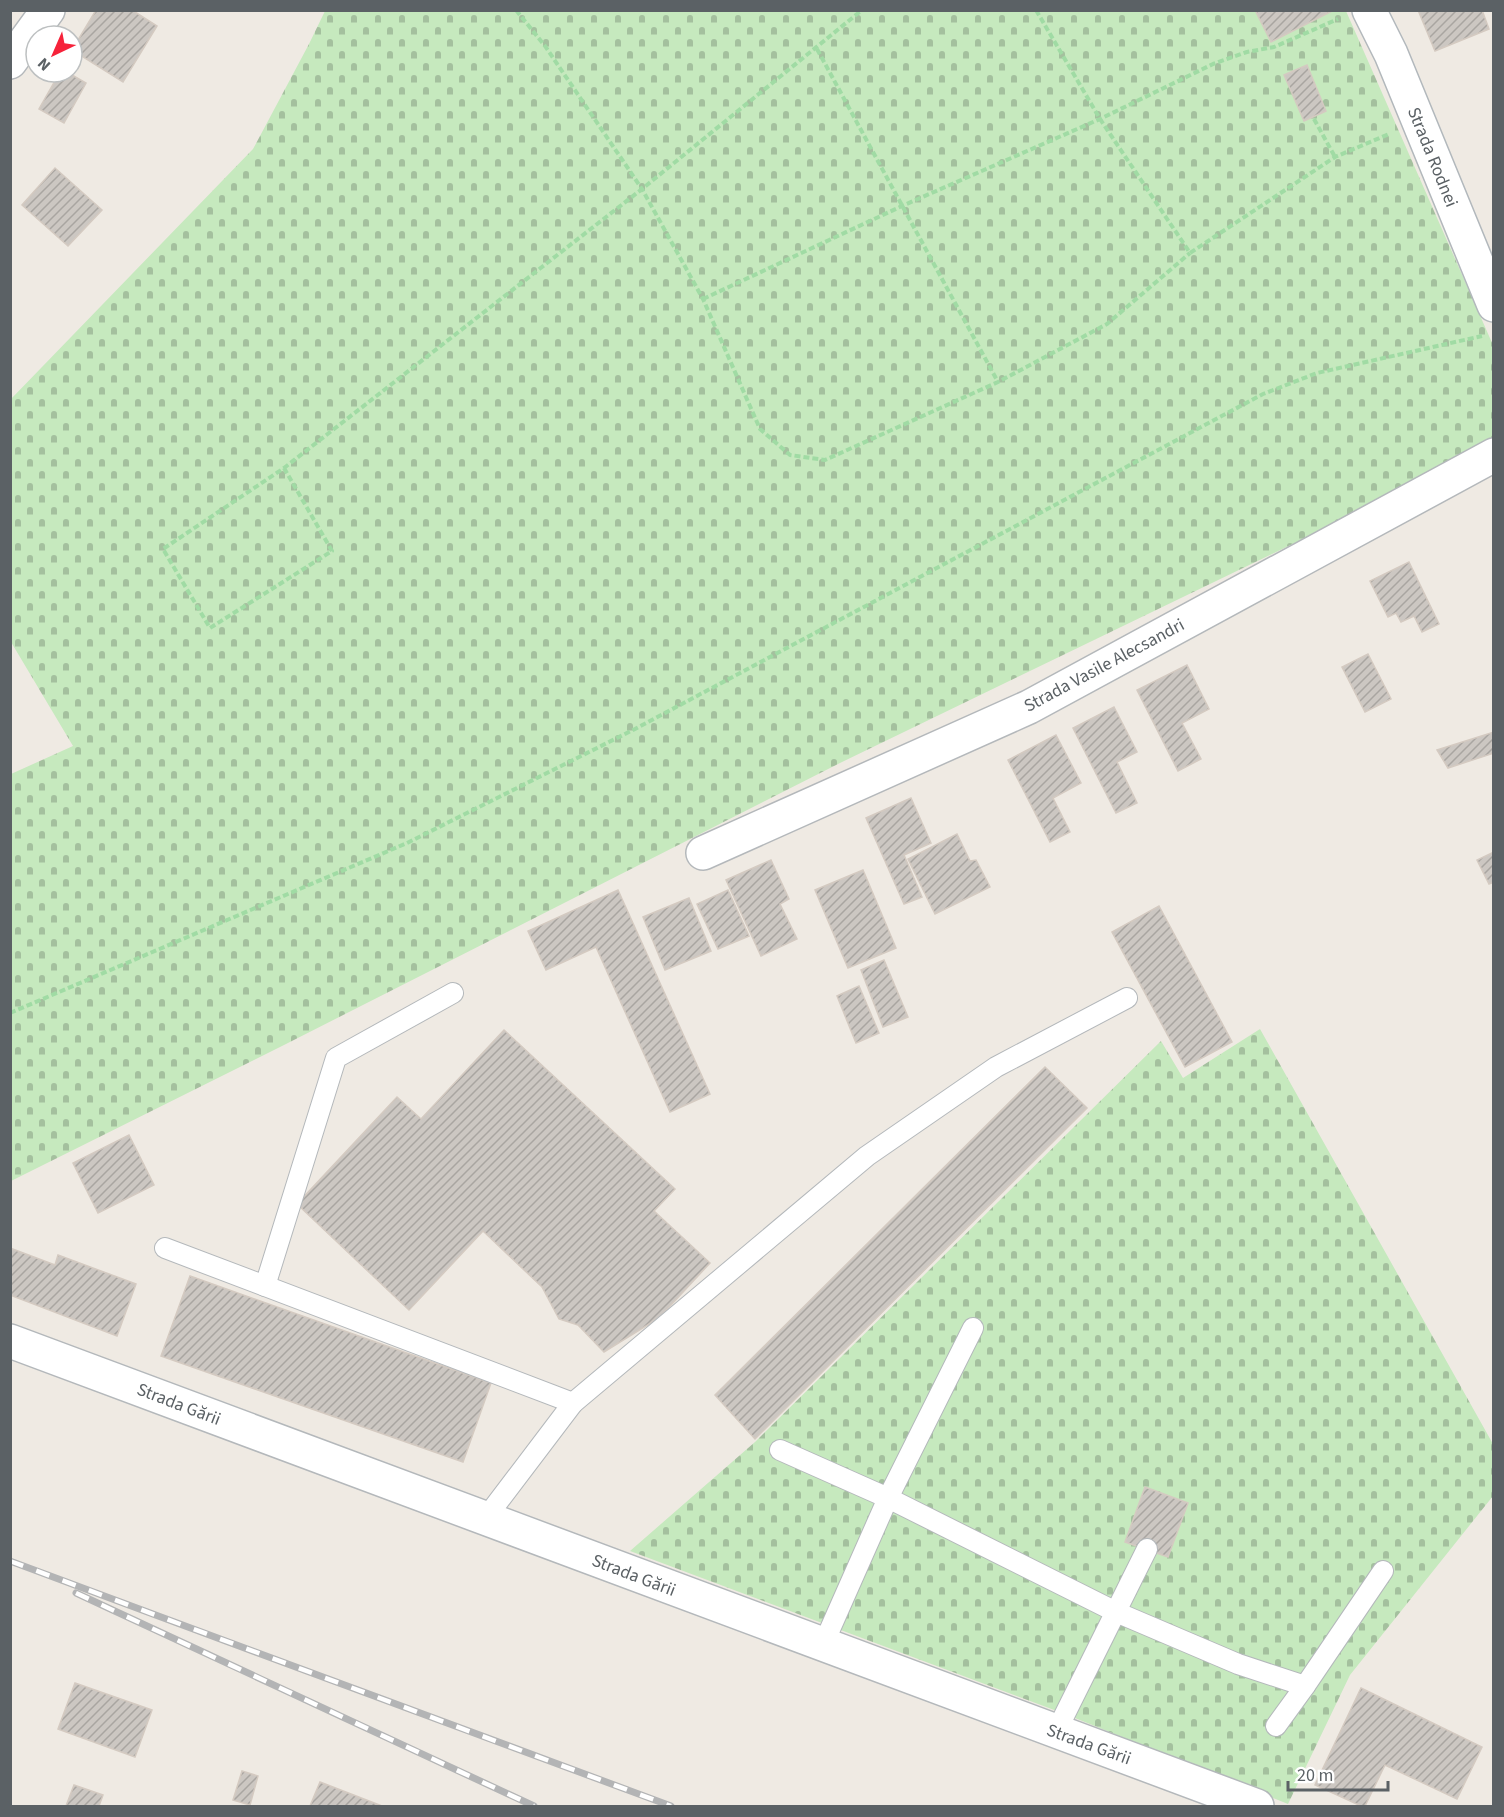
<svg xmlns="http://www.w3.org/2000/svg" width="1504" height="1817" font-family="'Source Sans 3',sans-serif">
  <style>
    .cemetery { fill: url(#cemetery-stones) }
    .building { fill: url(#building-hatch); stroke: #d4cac1; stroke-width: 1.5 }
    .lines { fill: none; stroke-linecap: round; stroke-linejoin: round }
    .lane-casing { stroke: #b4b8bb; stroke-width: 22 }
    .street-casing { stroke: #b4b8bb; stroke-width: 36 }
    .secondary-casing { stroke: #b2b8bc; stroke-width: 36 }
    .path { stroke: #a0dba4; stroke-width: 4; stroke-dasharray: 6 3; stroke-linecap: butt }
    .lane { stroke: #fff; stroke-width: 20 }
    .street { stroke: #fff; stroke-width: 33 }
    .secondary { stroke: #fff; stroke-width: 33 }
    .rail-casing { stroke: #b3b4b5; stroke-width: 7 }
    .rail { stroke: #fff; stroke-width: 4.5; stroke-dasharray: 14; stroke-linecap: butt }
    .labels { text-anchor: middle; stroke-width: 6; stroke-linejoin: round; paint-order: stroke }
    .street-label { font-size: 18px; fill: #5b6165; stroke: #fff }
  </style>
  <defs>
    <pattern id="cemetery-stones" width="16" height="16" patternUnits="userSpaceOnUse" patternTransform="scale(1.5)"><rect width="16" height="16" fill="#c6e9be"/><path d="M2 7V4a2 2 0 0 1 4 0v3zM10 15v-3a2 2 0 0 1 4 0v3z" fill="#a4c09e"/></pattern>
    <pattern id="building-hatch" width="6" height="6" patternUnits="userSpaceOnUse" patternTransform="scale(1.5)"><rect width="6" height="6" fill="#ccc7c2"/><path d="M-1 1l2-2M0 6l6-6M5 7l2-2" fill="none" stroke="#a9a5a1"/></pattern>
  </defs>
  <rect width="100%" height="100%" fill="#efeae3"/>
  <g class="cemetery">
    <path d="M325 11H1346L1493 345V447L840 763 286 1044 11 1181V774L73 746 11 642V399L253 149 309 44Z"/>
    <path d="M1260 1029 1493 1444V1496L1350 1675 1288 1804 1065 1714 630 1551 755 1442 1161 1041 1183 1078Z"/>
  </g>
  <g class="building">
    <path d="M96 10H132L157 26 123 82 72 50Z"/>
    <path d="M1255 10H1334L1271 42Z"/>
    <path d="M1418 10H1482L1489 29 1435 51Z"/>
    <path d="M1307 65 1326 111 1304 121 1284 75Z"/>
    <path d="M60 72H67L86 83 64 123 39 109Z"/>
    <path d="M55 168 102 210 68 246 22 205Z"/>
    <path d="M1409 562 1439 624 1422 632 1414 616 1401 622 1396 613 1388 617 1370 581Z"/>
    <path d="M1368 654 1391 699 1365 712 1342 667Z"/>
    <path d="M1187 665 1209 709 1182 723 1201 759 1178 771 1137 690Z"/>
    <path d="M1114 707 1137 752 1117 762 1137 803 1116 813 1073 728Z"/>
    <path d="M1494 732V753L1448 768 1437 750Z"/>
    <path d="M1056 735 1081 783 1053 798 1070 832 1050 842 1008 760Z"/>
    <path d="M911 798 931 843 904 855 922 897 904 904 866 818Z"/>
    <path d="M957 834 970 861 976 860 990 887 935 914 908 859Z"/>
    <path d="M1494 852V882L1489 884 1477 860Z"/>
    <path d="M771 860 789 899 780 904 797 939 761 956 726 880Z"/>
    <path d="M863 870 896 948 848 968 815 890Z"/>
    <path d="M618 890 710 1094 670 1112 596 947 546 970 528 931Z"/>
    <path d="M728 890 749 936 718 949 697 904Z"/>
    <path d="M689 898 711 951 665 970 643 917Z"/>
    <path d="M1159 906 1232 1042 1185 1067 1112 932Z"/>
    <path d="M884 960 908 1017 883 1027 861 970Z"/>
    <path d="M859 986 879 1033 856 1043 837 996Z"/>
    <path d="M504 1030 675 1189 654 1211 710 1263 659 1318 604 1352 578 1325 559 1319 542 1287 483 1231 409 1310 297 1204 397 1097 421 1119Z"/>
    <path d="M1045 1067 1087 1108 755 1439 715 1395Z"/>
    <path d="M129 1135 154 1185 98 1213 73 1163Z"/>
    <path d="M10 1248 55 1265 58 1255 136 1284 117 1336 10 1295Z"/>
    <path d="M190 1276 491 1383 463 1462 161 1356Z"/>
    <path d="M1145 1487 1188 1503 1168 1557 1125 1542Z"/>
    <path d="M75 1683 152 1710 135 1757 58 1729Z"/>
    <path d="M1361 1688 1482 1747 1457 1799 1385 1765 1365 1806H1361L1315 1785Z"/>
    <path d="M242 1771 258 1776 250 1805 233 1800Z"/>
    <path d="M320 1782 382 1806H310Z"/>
    <path d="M74 1785 103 1795 99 1806H66Z"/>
  </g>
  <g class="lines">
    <defs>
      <g id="lane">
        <path d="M165 1248 573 1403"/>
        <path d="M265 1286 336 1058 453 993"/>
        <path d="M973 1328 888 1498 1116 1612 1238 1664 1305 1686 1383 1571"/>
        <path d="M780 1450 888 1498 823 1645"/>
        <path d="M485 1519 573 1403 867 1156 996 1067 1127 998"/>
        <path d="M1276 1726 1305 1686"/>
        <path d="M1056 1732 1147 1549"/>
      </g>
      <g id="street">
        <path d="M10 62 48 10"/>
        <path d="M703 853 1029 707 1494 455"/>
        <path d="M10 1341 1257 1806"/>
      </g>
      <path id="secondary" d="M1369 10 1391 54 1494 305"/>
    </defs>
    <use href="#lane" class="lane-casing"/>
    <use href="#street" class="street-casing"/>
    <use href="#secondary" class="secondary-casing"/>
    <g class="path">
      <path d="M516 10 545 46 642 189 703 299 760 429 790 455 825 460 998 382 1107 324 1190 253"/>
      <path d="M1036 10 1100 119 1190 253 1335 157 1389 134"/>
      <path d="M817 49 998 382"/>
      <path d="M1314 119 1335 157"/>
      <path d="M703 299 902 206 1100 119 1213 64 1247 52 1274 47 1338 19"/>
      <path d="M284 468 332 551 210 628 163 549 284 468 642 189 862 10"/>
      <path d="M10 1013 407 843 635 729 1263 394 1317 373 1482 336"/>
    </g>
    <use href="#lane" class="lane"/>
    <use href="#street" class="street"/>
    <use href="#secondary" class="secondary"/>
    <defs>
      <g id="rail">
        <path d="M10 1561 671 1806"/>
        <path d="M76 1593 534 1806"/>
      </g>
    </defs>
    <use href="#rail" class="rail-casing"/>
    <use href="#rail" class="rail"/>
  </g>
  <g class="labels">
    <g class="street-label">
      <text transform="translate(1433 157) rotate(68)" y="6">Strada Rodnei</text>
      <text transform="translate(1104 665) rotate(-28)" y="6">Strada Vasile Alecsandri</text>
      <text transform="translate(179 1404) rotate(21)" y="6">Strada Gării</text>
      <text transform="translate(634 1575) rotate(21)" y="6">Strada Gării</text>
      <text transform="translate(1089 1744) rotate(20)" y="6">Strada Gării</text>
    </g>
  </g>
  <rect width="1504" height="1817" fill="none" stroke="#5b6165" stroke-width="24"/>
  <g transform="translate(54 54) rotate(224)"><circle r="28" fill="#ffffff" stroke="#bdc0c1" stroke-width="1.5"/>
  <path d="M0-4.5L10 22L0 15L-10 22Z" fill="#f6223a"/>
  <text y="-9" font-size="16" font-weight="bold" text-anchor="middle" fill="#5b6165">N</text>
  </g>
  <path d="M1288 1781v9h100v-9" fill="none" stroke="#5b6165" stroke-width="3"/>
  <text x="1297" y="1781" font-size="18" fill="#5b6165" stroke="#ffffff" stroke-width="4.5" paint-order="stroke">20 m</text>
</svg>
